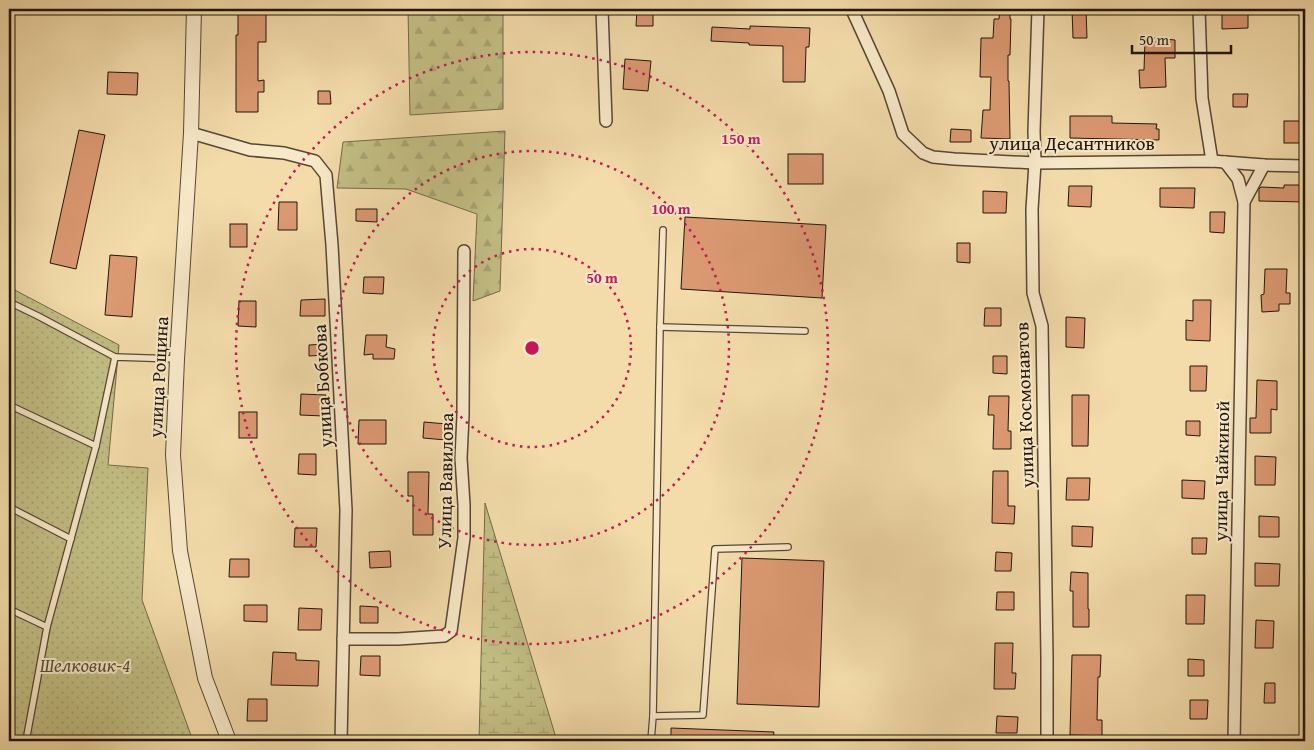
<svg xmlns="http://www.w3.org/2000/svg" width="1314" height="750" font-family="'Gentium Book Plus',serif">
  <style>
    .grass { fill: url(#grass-dots); stroke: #726a48 }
    .forest { fill: url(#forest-firs); stroke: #726a48 }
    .wetland { fill: url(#wetland-marsh); stroke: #726a48 }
    .building { fill: #db9972; stroke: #21160c }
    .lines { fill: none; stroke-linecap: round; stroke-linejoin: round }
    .service-casing { stroke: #564734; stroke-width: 8 }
    .minor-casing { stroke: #564734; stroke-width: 14 }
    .tertiary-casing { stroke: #564734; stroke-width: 16 }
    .service { stroke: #f7e8c8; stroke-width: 5.5 }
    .minor { stroke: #f7e8c8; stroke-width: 11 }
    .tertiary { stroke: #f7e8c8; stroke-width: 14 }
    .ring { fill: none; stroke: #c2185b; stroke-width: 2.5; stroke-dasharray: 2.5 5 }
    .labels { text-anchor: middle; stroke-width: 4; stroke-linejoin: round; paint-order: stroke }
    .street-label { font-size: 19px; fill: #21160c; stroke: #f7e8c8 }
    .park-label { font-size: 19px; font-style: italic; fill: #595136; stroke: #f7e8c8 }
    .centre { fill: #c2185b; stroke: #f7e8c8; stroke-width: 2.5 }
    .ring-label { font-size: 15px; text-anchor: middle; font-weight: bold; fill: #c2185b; stroke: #f7e8c8; stroke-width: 4; stroke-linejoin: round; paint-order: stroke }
  </style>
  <defs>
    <pattern id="grass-dots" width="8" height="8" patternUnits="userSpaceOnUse" patternTransform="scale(1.25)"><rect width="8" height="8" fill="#c2be84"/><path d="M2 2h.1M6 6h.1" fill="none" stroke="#a6a371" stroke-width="1.8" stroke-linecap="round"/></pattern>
    <pattern id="forest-firs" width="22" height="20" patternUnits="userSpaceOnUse" patternTransform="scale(1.25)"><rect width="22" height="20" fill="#c2be84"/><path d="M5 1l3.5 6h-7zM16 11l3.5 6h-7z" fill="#a6a371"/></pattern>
    <pattern id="wetland-marsh" width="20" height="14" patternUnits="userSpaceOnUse" patternTransform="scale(1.25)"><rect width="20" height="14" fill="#c2be84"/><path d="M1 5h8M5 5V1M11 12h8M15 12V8" fill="none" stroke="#a6a371"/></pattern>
  </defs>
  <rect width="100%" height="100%" fill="#f3dbaa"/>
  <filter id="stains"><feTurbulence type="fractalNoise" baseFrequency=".004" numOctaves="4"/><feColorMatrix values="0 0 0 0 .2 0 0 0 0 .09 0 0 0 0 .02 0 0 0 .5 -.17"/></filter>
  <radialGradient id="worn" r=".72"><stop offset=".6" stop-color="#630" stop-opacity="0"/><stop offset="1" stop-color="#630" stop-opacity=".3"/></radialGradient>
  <path class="grass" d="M9 287 119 345 108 465 148 468 142 600 193 741H9Z"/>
  <g class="forest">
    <path d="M408 9H503V109L410 115Z"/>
    <path d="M505 131 500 291 473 301 477 214 406 189 337 188 343 142Z"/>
  </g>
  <path class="wetland" d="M485 503 557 741H479Z"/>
  <g class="building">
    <path d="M637 9H653V26H636Z"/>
    <path d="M1000 9H1010V19H1011L1010 55H1008V81H1009L1010 139 981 138 983 110H990L991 77H980L981 38H993L994 19H999Z"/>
    <path d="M1072 9H1086L1087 38H1073Z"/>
    <path d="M1222 9H1248V28L1222 29Z"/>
    <path d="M238 11H266V42H258V81L264 80V92H258V112H236V35H238Z"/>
    <path d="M750 26 810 28 809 47H806L805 82H783V46L749 45V43L711 41 712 27 750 29Z"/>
    <path d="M1145 38H1164V39L1175 40V58H1165L1166 87 1140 88 1139 70H1144Z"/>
    <path d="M625 59 651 61 648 91 623 89Z"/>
    <path d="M108 72 138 73 137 95 107 94Z"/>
    <path d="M318 91H330L331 104H318Z"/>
    <path d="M1233 94H1248L1247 107H1233Z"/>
    <path d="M1070 116H1112V123L1157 124 1156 129H1159V140L1070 138Z"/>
    <rect x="1284" y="121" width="21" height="22"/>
    <path d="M951 129 971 130V142H950Z"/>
    <path d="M79 130 105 135 76 269 50 263Z"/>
    <rect x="788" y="154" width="35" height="30"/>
    <path d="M1284 185H1305V202L1259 201V189L1261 187 1284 188Z"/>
    <path d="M1069 186H1092L1091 207 1068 206Z"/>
    <path d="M1160 188H1195L1194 208 1160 207Z"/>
    <path d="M983 191 1007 192 1006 213H983Z"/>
    <path d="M279 202H297V230H278Z"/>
    <path d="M356 209H377V222L356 221Z"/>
    <path d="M1210 212H1225L1224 233 1210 232Z"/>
    <path d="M685 217 826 225 822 298 681 289Z"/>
    <rect x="230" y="224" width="17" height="23"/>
    <path d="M957 243H970V263L957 262Z"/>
    <path d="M110 255 137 257 132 317 105 315Z"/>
    <path d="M1265 269H1287L1286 293H1290V304H1279V311L1262 312 1261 295 1264 294Z"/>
    <path d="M364 277H384L383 294 363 293Z"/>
    <path d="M325 299V316H300L301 300Z"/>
    <path d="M1193 300H1211L1210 341 1186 340V320L1193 321Z"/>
    <path d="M239 301H256V327L238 326Z"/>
    <path d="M985 308H1001V326H984Z"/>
    <path d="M1066 317 1085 318 1084 348 1066 347Z"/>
    <path d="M366 335H387L386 347 395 349 394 359H373V354L364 355Z"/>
    <path d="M326 344V355L309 356V345Z"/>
    <path d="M993 356H1007V374L993 373Z"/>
    <path d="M1190 366H1207L1206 391H1190Z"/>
    <path d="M1257 380 1277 381V410L1271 409V433H1250V418H1256Z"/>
    <path d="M301 394 326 395 324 416 300 415Z"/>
    <path d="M1072 395H1089L1088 446H1072Z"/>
    <path d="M989 396H1009L1008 431H1011V449H993L994 415H988Z"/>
    <rect x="239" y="412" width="18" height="26"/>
    <path d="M359 420H386V444H358Z"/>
    <path d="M1186 421H1200V436L1186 435Z"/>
    <path d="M424 422 447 424 446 440 423 438Z"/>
    <path d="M299 454H316V475L298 474Z"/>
    <path d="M1255 456 1276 457 1275 485H1255Z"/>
    <path d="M993 471H1008V506H1015L1014 524 992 523Z"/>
    <path d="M408 472H429L428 514H433V535H413V496H408Z"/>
    <path d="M1067 478H1090L1089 500H1066Z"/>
    <path d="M1182 480 1205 481 1204 499 1182 498Z"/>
    <path d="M1259 516 1279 517V537H1259Z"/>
    <path d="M1072 526 1093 527 1092 547 1072 546Z"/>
    <path d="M295 528H317L316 547H294Z"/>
    <path d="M1192 538H1207L1206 554H1192Z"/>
    <path d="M390 551 391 567 370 568 369 552Z"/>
    <path d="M996 552 1012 553 1011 571H995Z"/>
    <path d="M742 558 824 561 819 707 737 704Z"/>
    <path d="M230 559H249V577H229Z"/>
    <path d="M1255 563 1280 564 1279 586H1255Z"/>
    <path d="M1071 572 1088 573V609H1089V627H1073V591H1070Z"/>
    <path d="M997 592H1014V610H996Z"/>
    <path d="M1186 595H1205L1204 624H1186Z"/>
    <path d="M244 605H267V622L244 621Z"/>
    <path d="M360 606 378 607V623H360Z"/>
    <path d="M299 608 322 609 321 630H298Z"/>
    <path d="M1256 620 1274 621 1273 648H1255Z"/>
    <path d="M995 643H1013L1012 673H1016L1015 689H994Z"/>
    <path d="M273 652 296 653V660L319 661 318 686 271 685Z"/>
    <path d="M1072 655H1101L1100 677H1098L1097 720H1102V736L1070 735Z"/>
    <path d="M361 656H380V676L360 675Z"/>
    <path d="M1188 659 1204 660V676H1188Z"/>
    <path d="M1265 683H1275V703H1264Z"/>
    <path d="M248 699H267V721H247Z"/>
    <path d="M1190 700H1208L1207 719H1190Z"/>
    <path d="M997 716 1018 717 1017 733H996Z"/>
    <path d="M671 728 774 732 773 741H671Z"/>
  </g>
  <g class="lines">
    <defs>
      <g id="service">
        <path d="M9 302 38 316 115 357"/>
        <path d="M660 327 805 331"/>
        <path d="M9 405 96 446"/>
        <path d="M9 507 71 539"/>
        <path d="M9 609 47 627"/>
        <path d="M653 716 703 715 715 549 788 547"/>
        <path d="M26 741 47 627 96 446 115 357 177 359"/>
        <path d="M651 741 653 716 660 327 663 230"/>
      </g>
      <g id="minor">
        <path d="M602 9 606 121"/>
        <path d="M853 9V12L889 91 903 134 923 153 933 157 954 159 1035 163 1212 161 1264 165 1305 166"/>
        <path d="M1038 9 1034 131 1035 163 1032 209 1033 293 1042 326 1047 658V741"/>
        <path d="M1199 9 1202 98 1212 161"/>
        <path d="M191 133 250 150 284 153 315 161 326 175 332 245 346 510 341 741"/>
        <path d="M1225 162 1238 179 1244 202"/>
        <path d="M343 639H398L444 636 451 631 464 538V505L461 458 463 415 464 251"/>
        <path d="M1234 741 1244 202 1264 165"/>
      </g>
      <path id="tertiary" d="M194 9 191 133 177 359 173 455 180 551 205 678 229 741"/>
    </defs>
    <use href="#service" class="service-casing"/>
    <use href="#minor" class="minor-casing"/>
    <use href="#tertiary" class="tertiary-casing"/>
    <use href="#service" class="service"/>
    <use href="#minor" class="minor"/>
    <use href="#tertiary" class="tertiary"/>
  </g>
  <g class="ring">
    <circle cx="532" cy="348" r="99"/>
    <circle cx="532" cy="348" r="197"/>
    <circle cx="532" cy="348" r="296"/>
  </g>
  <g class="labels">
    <g class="street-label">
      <text x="1072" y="150">улица Десантников</text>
      <text transform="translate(158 377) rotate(-87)" y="7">улица Рощина</text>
      <text transform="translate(322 386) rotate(-93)" y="7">улица Бобкова</text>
      <text transform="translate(1024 405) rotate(-92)" y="7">улица Космонавтов</text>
      <text transform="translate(1221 471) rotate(-89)" y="7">улица Чайкиной</text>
      <text transform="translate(445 481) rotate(-89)" y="7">Улица Вавилова</text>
    </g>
    <g class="park-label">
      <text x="85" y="672">Шелковик-4</text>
    </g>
  </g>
  <circle cx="532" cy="348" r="8" class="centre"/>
  <g class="ring-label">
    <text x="741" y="144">150 m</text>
    <text x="671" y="214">100 m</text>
    <text x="602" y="283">50 m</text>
  </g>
  <rect width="1314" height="750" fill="none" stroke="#f3dbaa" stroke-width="30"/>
  <rect x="10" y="10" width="1294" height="730" fill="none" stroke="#21160c" stroke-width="2.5"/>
  <rect x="15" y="15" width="1284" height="720" fill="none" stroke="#21160c"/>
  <path d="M1132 45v8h99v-8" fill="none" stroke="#21160c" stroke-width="2.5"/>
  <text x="1139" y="45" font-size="15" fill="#21160c" stroke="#f7e8c8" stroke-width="4" paint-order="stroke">50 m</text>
  <rect width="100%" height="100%" filter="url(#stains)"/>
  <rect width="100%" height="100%" fill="url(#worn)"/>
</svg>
